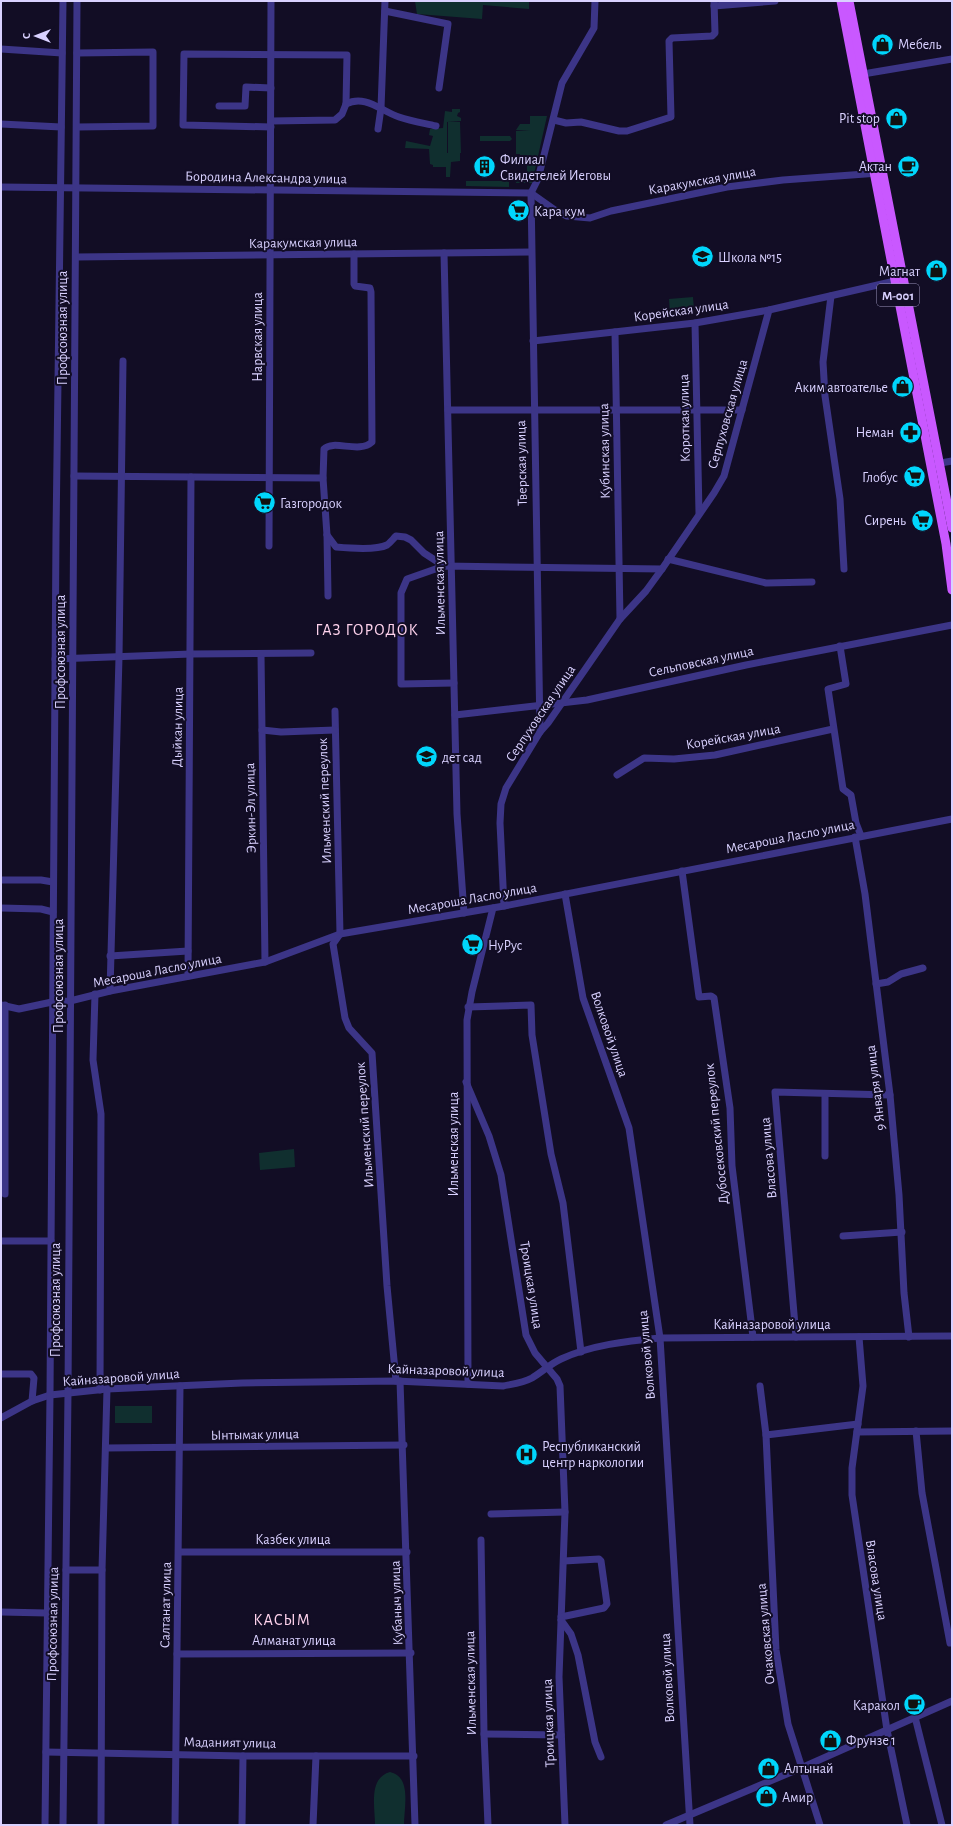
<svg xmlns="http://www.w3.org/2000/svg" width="953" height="1826" font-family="'Alegreya Sans',sans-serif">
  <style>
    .green { fill: #102f2f }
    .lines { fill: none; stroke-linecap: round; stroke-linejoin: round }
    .minor { stroke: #3c3587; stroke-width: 7 }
    .major { stroke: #c958ff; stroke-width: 9 }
    .labels { text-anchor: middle; stroke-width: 4; stroke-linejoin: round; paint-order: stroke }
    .shield { fill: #120d25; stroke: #9d96be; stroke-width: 1 }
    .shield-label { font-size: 13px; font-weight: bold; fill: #d9d1ff }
    .poi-label { font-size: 14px; fill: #d9d1ff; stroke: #120d25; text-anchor: start }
    .street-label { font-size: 14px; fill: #d9d1ff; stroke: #120d25 }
    .quarter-label { font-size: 16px; letter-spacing: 1px; fill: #ffd3ed; stroke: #120d25 }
  </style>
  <rect width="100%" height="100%" fill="#120d25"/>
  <g class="green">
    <path d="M415 1H529V9L483 5 482 19 417 14Z"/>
    <path d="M452 109H460V112L458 113 457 116 461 118V121L447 122V153H448V122H460L461 153H460V161L451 162 450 177H446V167H433V165L430 164 429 149 405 148 406 141 430 146 433 136 429 135 430 129 443 128 445 111 452 112Z"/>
    <path d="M530 116H547L532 183H516L515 176 517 174 527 173V166L520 165 516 162V159H520V154H516V131L530 130H516L520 124H530Z"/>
    <path d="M480 136H510L512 139 510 141H480Z"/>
    <path d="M466 181H509V187L466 186Z"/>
    <path d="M693 297 694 311 670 313 669 299Z"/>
    <path d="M294 1149 295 1167 260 1170 259 1153Z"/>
    <rect x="115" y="1406" width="37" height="17"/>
    <path d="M390 1772C412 1777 404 1807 404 1825H375C375 1807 368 1778 390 1772Z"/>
  </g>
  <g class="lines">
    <g class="minor">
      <path d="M714 6 775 1"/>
      <path d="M385 11 448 24 439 88"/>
      <path d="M1 49 62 53"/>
      <path d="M863 74 952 59"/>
      <path d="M346 104C365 94 381 111 399 117 411 121 423 123 436 126"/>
      <path d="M219 106H245L246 87 271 88"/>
      <path d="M554 120 566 123 581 122 619 131H627L671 117 669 41 672 38 712 36 715 33 714 1"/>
      <path d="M271 121 335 120 342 114 346 104 347 55 184 54 183 125 271 127"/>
      <path d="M1 124 61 127"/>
      <path d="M77 127 153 126V52L77 53"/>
      <path d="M378 129 381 108 385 1"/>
      <path d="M1 187 531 193"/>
      <path d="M531 193 555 210 567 216 590 218 611 211 727 187 783 180 879 173"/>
      <path d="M444 253 457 814 464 913"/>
      <path d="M76 257 531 252"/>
      <path d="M831 296 823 362 825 396 840 499 844 569"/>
      <path d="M695 323 699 513"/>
      <path d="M615 332 620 619"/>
      <path d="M533 341 695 323 769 310 895 281"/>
      <path d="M448 410H742"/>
      <path d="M935 464 952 461"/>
      <path d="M74 476 323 478"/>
      <path d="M327 535 336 547C347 548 377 550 387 545 390 543 393 539 396 536L405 537 411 540 424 553 444 566"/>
      <path d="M269 546 271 1"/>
      <path d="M668 559 766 583 812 582"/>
      <path d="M328 596 327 535 323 478 324 449C334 439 359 454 372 442L371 292 370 288 355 286 354 284V254"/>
      <path d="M840 646 846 684 828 689 843 789 851 795 856 823 861 836"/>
      <path d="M261 654 265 962"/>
      <path d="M55 659 191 654 311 653"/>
      <path d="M454 683 401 684V593L407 579 444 566 662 569"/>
      <path d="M335 711 340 934 333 944 345 1018 349 1028 372 1053 387 1286 396 1381"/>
      <path d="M455 715 587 700 746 665 952 625"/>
      <path d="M262 730 281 732 335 730"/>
      <path d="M540 732 531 193 538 179 562 83 594 28 595 1"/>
      <path d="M617 775 644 758 674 759 715 755 833 729"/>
      <path d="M855 837 865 894 890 1095 899 1195 904 1293 909 1337"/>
      <path d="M682 871 699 997 711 996 714 998 730 1108 732 1166 753 1337"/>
      <path d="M1 880H41L53 882"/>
      <path d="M565 894 583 998 629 1128 660 1338 690 1825"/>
      <path d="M504 906 500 823 501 804 506 788 540 732 548 723 620 619 646 591 662 569 714 493 724 476 769 310"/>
      <path d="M1 908 41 909 53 912"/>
      <path d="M110 956 188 951"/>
      <path d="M188 976 191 477"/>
      <path d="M876 984 888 982 901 974 923 968"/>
      <path d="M110 991 119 657 123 361"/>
      <path d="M95 994 93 1060 101 1114 100 1390"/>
      <path d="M1 1005 19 1009 52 1002 70 1001 110 991 265 962 340 934 504 906 952 819"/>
      <path d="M468 1007 531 1005 532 1035 551 1154 563 1203 581 1352"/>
      <path d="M466 1082 489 1136 501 1175 526 1335 535 1353 557 1379 560 1386 565 1512 559 1677 565 1825"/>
      <path d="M825 1156V1094"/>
      <path d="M5 1194V1005"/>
      <path d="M843 1236 902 1232"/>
      <path d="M1 1241H51"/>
      <path d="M796 1337 775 1092 890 1095"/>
      <path d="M859 1337 863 1386 852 1468V1495L887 1730 907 1825"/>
      <path d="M1 1374H31L34 1378 32 1401"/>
      <path d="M400 1381 415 1825"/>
      <path d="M468 1384 467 1020 472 992 493 908"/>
      <path d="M760 1386 766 1435 776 1650 788 1724 820 1825"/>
      <path d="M1 1418 32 1401 50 1395 107 1389 242 1383 396 1381 503 1386C513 1384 523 1383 532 1378 542 1372 550 1364 561 1359 591 1345 627 1341 660 1338L952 1336"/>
      <path d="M916 1431 922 1493 950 1643"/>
      <path d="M857 1432 952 1431"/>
      <path d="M766 1435 858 1424"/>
      <path d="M106 1448 404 1445"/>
      <path d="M491 1514 565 1512"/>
      <path d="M481 1540 484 1734 488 1825"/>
      <path d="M179 1552H407"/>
      <path d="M66 1570H102"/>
      <path d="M1 1612 47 1613"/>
      <path d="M561 1617 604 1608 607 1604 601 1561 599 1559 564 1561"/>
      <path d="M561 1620 571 1634 578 1655 595 1742 601 1757"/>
      <path d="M177 1654 411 1653"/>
      <path d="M915 1717 942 1825"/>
      <path d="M484 1734 561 1735"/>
      <path d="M46 1752 243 1756H414"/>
      <path d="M45 1825 50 1395 56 534 63 1"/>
      <path d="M63 1825 68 1393 77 1"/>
      <path d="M101 1825 102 1570 107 1389"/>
      <path d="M175 1825 180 1386"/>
      <path d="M242 1825 243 1756"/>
      <path d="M313 1825 316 1756"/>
      <path d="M666 1825 801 1768 952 1701"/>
    </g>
    <g class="major">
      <path d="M841 1 946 544 952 590"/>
      <path d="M849 1 952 528"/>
    </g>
  </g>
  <defs>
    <symbol id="shop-disc" viewBox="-11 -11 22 22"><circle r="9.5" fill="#00d6fc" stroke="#120d25"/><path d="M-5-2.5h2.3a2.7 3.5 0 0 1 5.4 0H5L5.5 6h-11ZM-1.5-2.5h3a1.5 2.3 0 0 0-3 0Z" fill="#111"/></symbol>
    <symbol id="cafe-disc" viewBox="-11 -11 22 22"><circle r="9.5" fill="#00d6fc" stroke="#120d25"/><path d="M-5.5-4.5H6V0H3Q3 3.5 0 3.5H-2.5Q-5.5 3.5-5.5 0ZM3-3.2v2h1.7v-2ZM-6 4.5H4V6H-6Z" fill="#111"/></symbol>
    <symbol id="building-disc" viewBox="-11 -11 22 22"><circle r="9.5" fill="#00d6fc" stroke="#120d25"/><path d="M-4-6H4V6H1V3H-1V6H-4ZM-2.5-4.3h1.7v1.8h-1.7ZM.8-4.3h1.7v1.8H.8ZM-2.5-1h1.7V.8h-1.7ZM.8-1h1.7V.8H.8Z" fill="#111"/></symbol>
    <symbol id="supermarket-disc" viewBox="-11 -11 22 22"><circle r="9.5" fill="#00d6fc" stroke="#120d25"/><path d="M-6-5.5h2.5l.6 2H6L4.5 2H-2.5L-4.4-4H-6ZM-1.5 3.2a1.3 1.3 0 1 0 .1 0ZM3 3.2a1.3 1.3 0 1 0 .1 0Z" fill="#111"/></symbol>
    <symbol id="school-disc" viewBox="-11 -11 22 22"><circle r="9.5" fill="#00d6fc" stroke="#120d25"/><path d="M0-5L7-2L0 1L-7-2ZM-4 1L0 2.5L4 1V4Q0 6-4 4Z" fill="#111"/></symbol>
    <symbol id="pharmacy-disc" viewBox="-11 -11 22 22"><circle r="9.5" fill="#00d6fc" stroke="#120d25"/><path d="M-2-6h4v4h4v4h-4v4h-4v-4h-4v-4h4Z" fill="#111"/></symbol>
    <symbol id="hospital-disc" viewBox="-11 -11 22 22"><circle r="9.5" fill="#00d6fc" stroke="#120d25"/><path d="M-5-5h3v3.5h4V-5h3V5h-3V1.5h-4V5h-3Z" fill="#111"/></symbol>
  </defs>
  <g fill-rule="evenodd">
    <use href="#shop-disc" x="870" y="32" width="25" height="25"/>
    <use href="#shop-disc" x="884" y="106" width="25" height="25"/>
    <use href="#cafe-disc" x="896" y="154" width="25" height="25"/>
    <use href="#building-disc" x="472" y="154" width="25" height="25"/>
    <use href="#supermarket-disc" x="506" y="198" width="25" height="25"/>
    <use href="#school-disc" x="690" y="244" width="25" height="25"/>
    <use href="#shop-disc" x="924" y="258" width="25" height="25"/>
    <use href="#shop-disc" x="890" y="374" width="25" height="25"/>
    <use href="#pharmacy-disc" x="898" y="420" width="25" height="25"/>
    <use href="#supermarket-disc" x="902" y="464" width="25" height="25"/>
    <use href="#supermarket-disc" x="252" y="490" width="25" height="25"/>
    <use href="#supermarket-disc" x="910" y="508" width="25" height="25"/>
    <use href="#school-disc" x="414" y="744" width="25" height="25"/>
    <use href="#supermarket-disc" x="460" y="932" width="25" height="25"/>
    <use href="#hospital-disc" x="514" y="1442" width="25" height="25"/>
    <use href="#cafe-disc" x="902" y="1692" width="25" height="25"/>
    <use href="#shop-disc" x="818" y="1728" width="25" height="25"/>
    <use href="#shop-disc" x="756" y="1756" width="25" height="25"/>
    <use href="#shop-disc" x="754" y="1784" width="25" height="25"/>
  </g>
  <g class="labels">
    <rect class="shield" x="877" y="284" width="42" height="22" rx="3"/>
    <g class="shield-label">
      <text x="898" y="300">M-001</text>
    </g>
    <g class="poi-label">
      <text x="898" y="49">Мебель</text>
      <text x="880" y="123" text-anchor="end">Pit stop</text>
      <text x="500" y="164">Филиал<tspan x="500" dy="16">Свидетелей Иеговы</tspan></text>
      <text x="892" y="171" text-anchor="end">Актан</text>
      <text x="534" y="216">Кара кум</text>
      <text x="718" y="262">Школа №15</text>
      <text x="920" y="276" text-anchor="end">Магнат</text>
      <text x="888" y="392" text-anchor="end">Аким автоателье</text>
      <text x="894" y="437" text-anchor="end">Неман</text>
      <text x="898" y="482" text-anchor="end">Глобус</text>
      <text x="280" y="508">Газгородок</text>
      <text x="906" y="525" text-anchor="end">Сирень</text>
      <text x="442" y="762">дет сад</text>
      <text x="488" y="950">НуРус</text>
      <text x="542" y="1451">Республиканский<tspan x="542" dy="16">центр наркологии</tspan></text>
      <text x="900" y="1710" text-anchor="end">Каракол</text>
      <text x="846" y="1745">Фрунзе 1</text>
      <text x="784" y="1773">Алтынай</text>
      <text x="782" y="1802">Амир</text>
    </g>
    <g class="street-label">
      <text transform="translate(266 177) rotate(1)" y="5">Бородина Александра улица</text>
      <text transform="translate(702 180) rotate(-10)" y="5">Каракумская улица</text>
      <text transform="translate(303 242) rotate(-1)" y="5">Каракумская улица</text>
      <text transform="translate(681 310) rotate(-8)" y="5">Корейская улица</text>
      <text transform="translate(62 328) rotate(-90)" y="5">Профсоюзная улица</text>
      <text transform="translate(257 337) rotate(-90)" y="5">Нарвская улица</text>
      <text transform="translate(727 414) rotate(-74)" y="5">Серпуховская улица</text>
      <text transform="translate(684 418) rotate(-91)" y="5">Короткая улица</text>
      <text transform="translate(604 451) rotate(-91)" y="5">Кубинская улица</text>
      <text transform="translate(521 463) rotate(-91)" y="5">Тверская улица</text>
      <text transform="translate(439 583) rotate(-91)" y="5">Ильменская улица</text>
      <text transform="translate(60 652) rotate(-90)" y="5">Профсоюзная улица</text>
      <text transform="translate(701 661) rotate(-12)" y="5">Сельповская улица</text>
      <text transform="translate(540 713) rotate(-56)" y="5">Серпуховская улица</text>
      <text transform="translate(177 727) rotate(-89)" y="5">Дыйкан улица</text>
      <text transform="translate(733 736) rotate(-10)" y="5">Корейская улица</text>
      <text transform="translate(324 801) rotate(-92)" y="5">Ильменский переулок</text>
      <text transform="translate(250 808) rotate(-91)" y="5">Эркин-Эл улица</text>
      <text transform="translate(790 836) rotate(-11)" y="5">Месароша Ласло улица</text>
      <text transform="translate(472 898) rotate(-10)" y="5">Месароша Ласло улица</text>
      <text transform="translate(157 970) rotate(-11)" y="5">Месароша Ласло улица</text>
      <text transform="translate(58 976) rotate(-90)" y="5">Профсоюзная улица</text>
      <text transform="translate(610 1034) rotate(71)" y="5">Волковой улица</text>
      <text transform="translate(875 1088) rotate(-97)" y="5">9 Января улица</text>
      <text transform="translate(364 1125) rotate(-94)" y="5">Ильменский переулок</text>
      <text transform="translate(716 1134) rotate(-96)" y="5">Дубосековский переулок</text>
      <text transform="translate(453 1144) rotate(-90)" y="5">Ильменская улица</text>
      <text transform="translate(768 1158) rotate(-95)" y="5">Власова улица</text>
      <text transform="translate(532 1285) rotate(81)" y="5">Троицкая улица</text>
      <text transform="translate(55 1300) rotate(-90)" y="5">Профсоюзная улица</text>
      <text x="772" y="1329">Кайназаровой улица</text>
      <text transform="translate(646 1355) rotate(-95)" y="5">Волковой улица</text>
      <text transform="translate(446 1370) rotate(2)" y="5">Кайназаровой улица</text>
      <text transform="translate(121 1377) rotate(-4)" y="5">Кайназаровой улица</text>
      <text transform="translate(255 1434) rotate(-1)" y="5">Ынтымак улица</text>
      <text x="293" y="1544">Казбек улица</text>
      <text transform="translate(877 1580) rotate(81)" y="5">Власова улица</text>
      <text transform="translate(396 1603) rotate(-92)" y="5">Кубаныч улица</text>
      <text transform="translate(165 1605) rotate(-89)" y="5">Салтанат улица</text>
      <text transform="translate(52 1624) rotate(-89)" y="5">Профсоюзная улица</text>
      <text transform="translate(765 1634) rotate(-95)" y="5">Очаковская улица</text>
      <text x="294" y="1645">Алманат улица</text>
      <text transform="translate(667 1678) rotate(-93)" y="5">Волковой улица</text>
      <text transform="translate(470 1683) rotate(-91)" y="5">Ильменская улица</text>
      <text transform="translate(548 1723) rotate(-92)" y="5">Троицкая улица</text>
      <text transform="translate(230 1742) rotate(1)" y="5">Маданият улица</text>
    </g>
    <g class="quarter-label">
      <text x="367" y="635">ГАЗ ГОРОДОК</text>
      <text x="282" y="1625">КАСЫМ</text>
    </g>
  </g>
  <rect width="953" height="1826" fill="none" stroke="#d9d1ff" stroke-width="4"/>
  <g transform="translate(36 36) rotate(270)" stroke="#120d25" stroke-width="3" paint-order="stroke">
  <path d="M0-3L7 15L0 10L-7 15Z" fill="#d9d1ff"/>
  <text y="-6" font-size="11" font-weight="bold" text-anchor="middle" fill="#d9d1ff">С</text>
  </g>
</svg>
